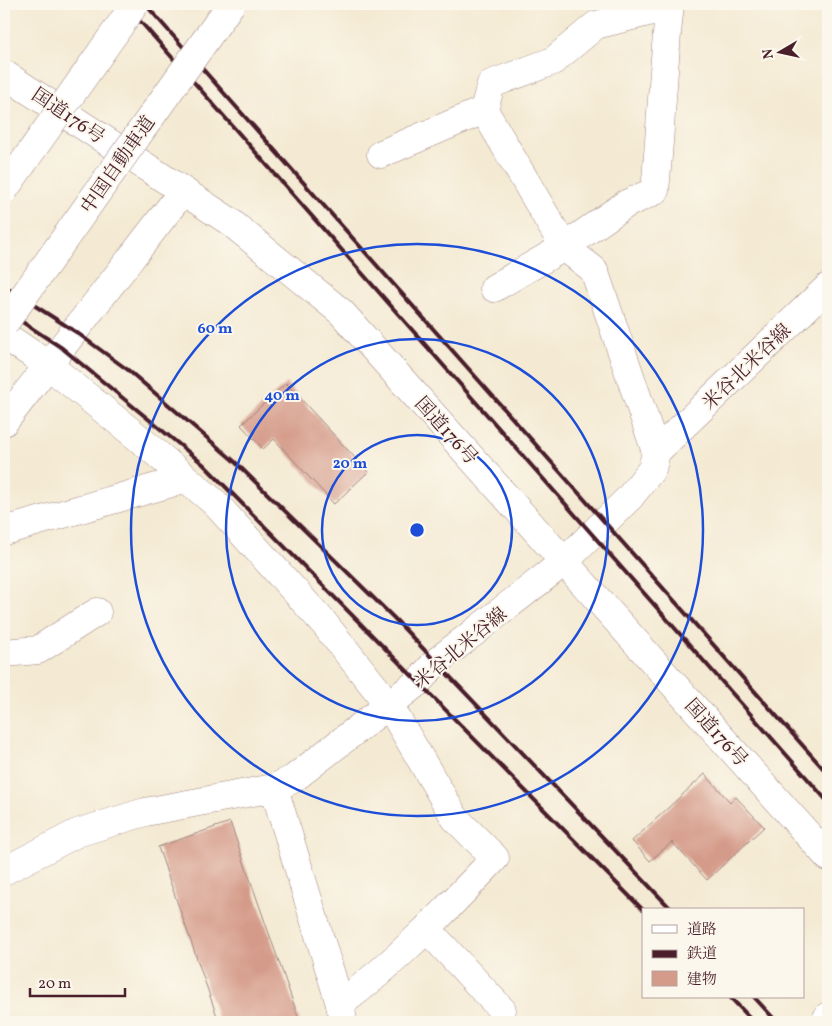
<svg xmlns="http://www.w3.org/2000/svg" width="832" height="1026" font-family="Vollkorn,'Noto Serif JP',serif">
  <style>
    .building { fill: #d59b8a }
    .lines { fill: none; stroke-linecap: round; stroke-linejoin: round }
    .pedestrian-casing { stroke: #9f847f; stroke-width: 29 }
    .minor-casing { stroke: #9f847f; stroke-width: 29 }
    .trunk-casing { stroke: #9f847f; stroke-width: 29 }
    .pedestrian { stroke: #fff; stroke-width: 28 }
    .minor { stroke: #fff; stroke-width: 28 }
    .trunk { stroke: #fff; stroke-width: 28 }
    .rail { stroke: #4a1f2b; stroke-width: 4 }
    .motorway-bridge-casing { stroke: #9f847f; stroke-width: 29; stroke-linecap: butt }
    .motorway-bridge { stroke: #fff; stroke-width: 28 }
    .ring { fill: none; stroke: #1d4ed8; stroke-width: 2.5 }
    .labels { text-anchor: middle; stroke-width: 4; stroke-linejoin: round; paint-order: stroke }
    .street-label { font-size: 19px; fill: #4a1f2b; stroke: #fbf7ec }
    .centre { fill: #1d4ed8; stroke: #fbf7ec; stroke-width: 2.5 }
    .ring-label { font-size: 15px; text-anchor: middle; font-weight: bold; fill: #1d4ed8; stroke: #fbf7ec; stroke-width: 4; stroke-linejoin: round; paint-order: stroke }
  </style>
  <rect width="100%" height="100%" fill="#fbf7ec"/>
  <filter id="ink" filterUnits="userSpaceOnUse"><feTurbulence type="fractalNoise" baseFrequency=".02" numOctaves="2"/><feDisplacementMap in="SourceGraphic" scale="10" xChannelSelector="R" yChannelSelector="G"/><feConvolveMatrix kernelMatrix="1 2 1 2 8 2 1 2 1" color-interpolation-filters="sRGB"/></filter>
  <filter id="wash" filterUnits="userSpaceOnUse"><feTurbulence type="fractalNoise" baseFrequency=".0096" numOctaves="4" result="noise"/><feDisplacementMap in="SourceGraphic" scale="20" xChannelSelector="R" yChannelSelector="G"/><feGaussianBlur stdDeviation="1.12" result="paint"/><feColorMatrix in="noise" values="0 0 0 0 0 0 0 0 0 0 0 0 0 0 0 0 0 1.4 0 .05"/><feComposite in="paint" operator="in"/></filter>
  <g filter="url(#wash)">
    <rect width="100%" height="100%" fill="#f4ead3"/>
    <g id="blocks">
      <g class="building">
        <path d="M286 383 368 472 334 504 274 439 263 449 241 425Z"/>
        <path d="M705 774 730 802 736 797 764 827 707 880 672 842 650 861 632 841Z"/>
        <path d="M230 822 300 1022H219L158 847Z"/>
      </g>
    </g>
  </g>
  <g filter="url(#ink)">
    <use href="#blocks" fill-opacity="0" stroke="#9f847f" stroke-width="1"/>
    <g class="lines">
      <defs>
        <path id="pedestrian" d="M565 561 630 497"/>
        <g id="minor">
          <path d="M381 154 484 110"/>
          <path d="M494 288 564 247 626 204 655 191C661 128 663 66 670 4"/>
          <path d="M4 335 48 365 135 435 215 503 323 622 389 705 455 818 495 858C446 910 398 961 340 1004"/>
          <path d="M4 422 183 191"/>
          <path d="M656 452 594 270 564 247 484 110 491 84 553 61 596 25 669 7"/>
          <path d="M630 497 652 469 656 452 828 287"/>
          <path d="M4 531 185 479"/>
          <path d="M4 653 38 650 97 612"/>
          <path d="M274 788 340 1004 343 1021"/>
          <path d="M4 871 77 833 145 812 274 788 293 779 418 682 436 662 565 561"/>
          <path d="M428 930 502 1010"/>
          <path d="M825 1022 828 1016"/>
        </g>
        <path id="trunk" d="M4 74 229 221 341 312 828 857"/>
      </defs>
      <use href="#pedestrian" class="pedestrian-casing"/>
      <use href="#minor" class="minor-casing"/>
      <use href="#trunk" class="trunk-casing"/>
      <use href="#pedestrian" class="pedestrian"/>
      <use href="#minor" class="minor"/>
      <use href="#trunk" class="trunk"/>
      <g class="rail">
        <path d="M125 4 828 802"/>
        <path d="M145 4 828 774"/>
        <path d="M4 286 76 332 128 370 234 461 394 618 672 910"/>
        <path d="M4 310 62 348 203 464 643 910"/>
        <path d="M730 997 754 1022"/>
        <path d="M754 997 777 1022"/>
      </g>
      <defs>
        <g id="motorway-bridge">
          <path d="M4 190 135 4"/>
          <path d="M4 324 231 4"/>
        </g>
      </defs>
      <use href="#motorway-bridge" class="motorway-bridge-casing"/>
      <use href="#motorway-bridge" class="motorway-bridge"/>
    </g>
  </g>
  <g class="ring">
    <circle cx="417" cy="530" r="95"/>
    <circle cx="417" cy="530" r="191"/>
    <circle cx="417" cy="530" r="286"/>
  </g>
  <g class="labels">
    <g class="street-label">
      <text transform="translate(69 115) rotate(34)" y="7">国道176号</text>
      <text transform="translate(117 164) rotate(-55)" y="7">中国自動車道</text>
      <text transform="translate(746 366) rotate(-44)" y="7">米谷北米谷線</text>
      <text transform="translate(447 430) rotate(48)" y="7">国道176号</text>
      <text transform="translate(460 647) rotate(-40)" y="7">米谷北米谷線</text>
      <text transform="translate(717 732) rotate(48)" y="7">国道176号</text>
    </g>
  </g>
  <circle cx="417" cy="530" r="8" class="centre"/>
  <g class="ring-label">
    <text x="215" y="333">60 m</text>
    <text x="282" y="400">40 m</text>
    <text x="350" y="468">20 m</text>
  </g>
  <rect width="832" height="1026" fill="none" stroke="#fbf7ec" stroke-width="20"/>
  <rect x="642" y="908" width="162" height="90" fill="#fbf7ec" stroke="#b4a19f"/>
  <rect x="652" y="925" width="25" height="8" fill="#ffffff" stroke="#b4a19f"/>
  <text x="687" y="934" font-size="15" fill="#4a1f2b">道路</text>
  <rect x="652" y="950" width="25" height="8" fill="#4a1f2b" stroke="#b4a19f"/>
  <text x="687" y="958" font-size="15" fill="#4a1f2b">鉄道</text>
  <rect x="652" y="971" width="25" height="15" fill="#d59b8a" stroke="#b4a19f"/>
  <text x="687" y="984" font-size="15" fill="#4a1f2b">建物</text>
  <g transform="translate(780 52) rotate(261)" stroke="#fbf7ec" stroke-width="4" paint-order="stroke">
  <path d="M0-4L9 19L0 12L-9 19Z" fill="#4a1f2b"/>
  <text y="-8" font-size="14" font-weight="bold" text-anchor="middle" fill="#4a1f2b">N</text>
  </g>
  <path d="M30 988v8h95v-8" fill="none" stroke="#4a1f2b" stroke-width="2.5"/>
  <text x="38" y="988" font-size="15" fill="#4a1f2b" stroke="#fbf7ec" stroke-width="4" paint-order="stroke">20 m</text>
</svg>
